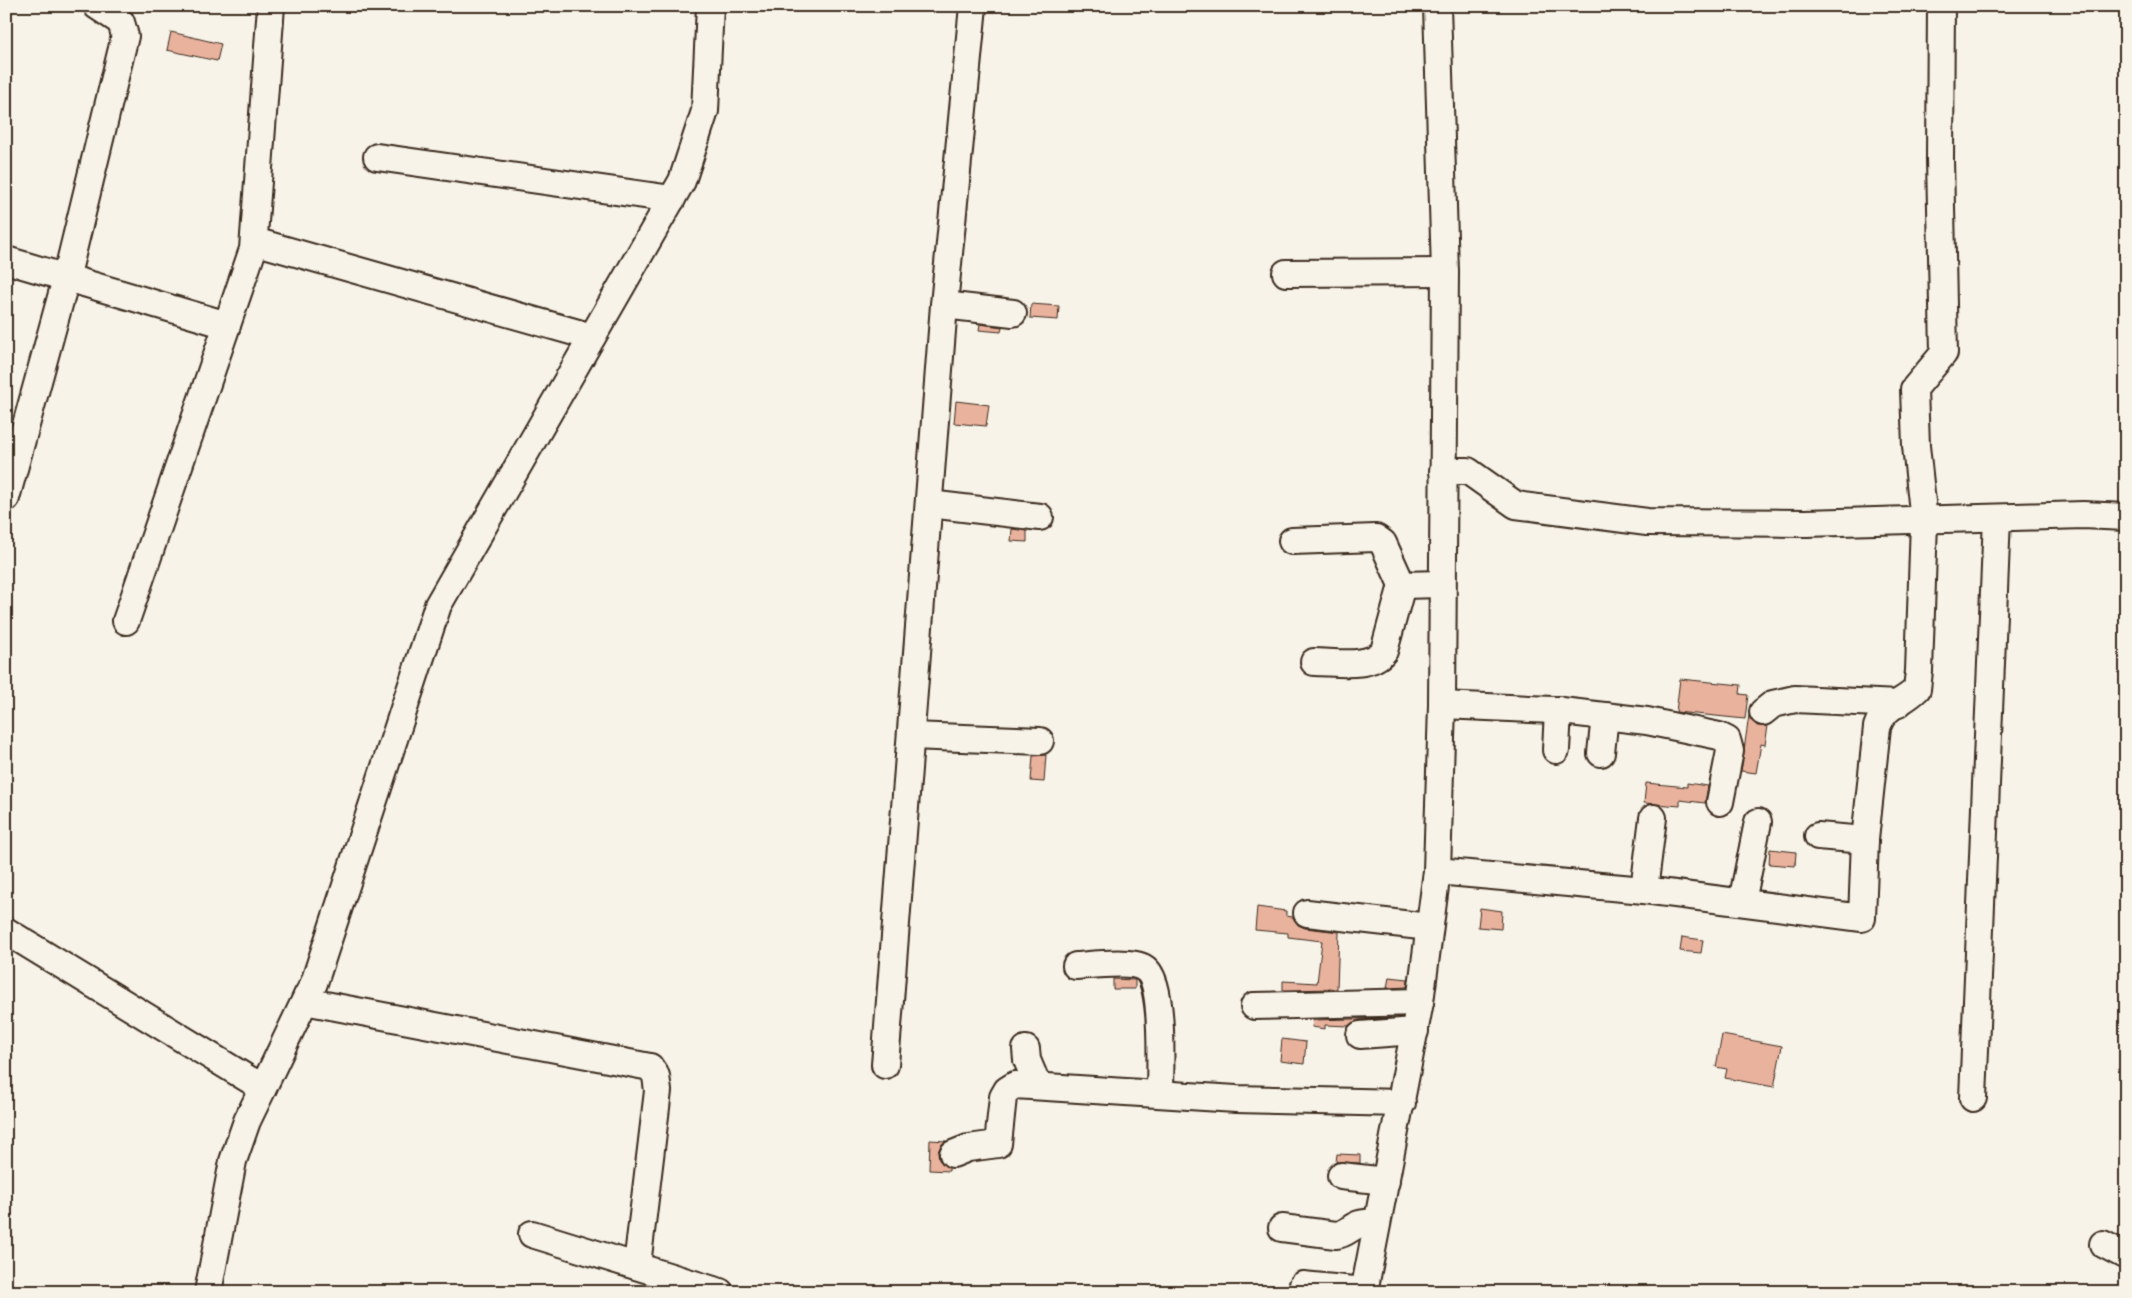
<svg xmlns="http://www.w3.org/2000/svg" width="2132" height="1298" font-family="'Gochi Hand',sans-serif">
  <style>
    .building { fill: #e9b29d; stroke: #3b2a1e }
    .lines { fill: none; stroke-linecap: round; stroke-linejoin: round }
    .minor-casing { stroke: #3b2a1e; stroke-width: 30 }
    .minor { stroke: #f7f3e8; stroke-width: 26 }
  </style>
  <rect width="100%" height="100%" fill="#f7f3e8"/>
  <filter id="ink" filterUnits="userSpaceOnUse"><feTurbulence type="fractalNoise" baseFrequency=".02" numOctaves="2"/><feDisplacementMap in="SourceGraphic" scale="10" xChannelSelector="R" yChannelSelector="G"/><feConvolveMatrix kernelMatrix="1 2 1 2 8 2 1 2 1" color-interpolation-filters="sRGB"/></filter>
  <g filter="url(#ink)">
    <g class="building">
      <path d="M171 32 221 44 217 61 167 50Z"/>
      <path d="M1031 304 1059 306 1058 320 1030 318Z"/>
      <path d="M980 324 1002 327 1001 332 979 330Z"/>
      <path d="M956 401 989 405 986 426 954 423Z"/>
      <path d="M1012 529 1027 531V542L1011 541Z"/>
      <path d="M1680 679 1741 685 1740 694 1748 695 1745 719 1676 712Z"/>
      <path d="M1749 715 1757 726H1768L1765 745 1761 744 1756 773 1741 771Z"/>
      <path d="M1046 755 1044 782 1031 781 1033 756Z"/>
      <path d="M1646 783 1687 787V783L1708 786 1705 803 1680 800V806L1644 803Z"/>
      <path d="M1770 849 1796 852 1795 866 1769 864Z"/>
      <path d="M1257 907 1286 911V916L1293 917 1298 925 1305 928 1339 932 1337 989 1283 990V981L1317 983 1322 941 1288 937V933L1255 930Z"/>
      <path d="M1480 908 1502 911 1501 929 1478 927Z"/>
      <path d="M1682 937 1703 940 1701 953 1680 951Z"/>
      <path d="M1389 977 1408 979 1407 987 1387 988Z"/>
      <path d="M1113 979 1135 980V989H1113Z"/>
      <path d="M1391 1018 1359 1020 1348 1026 1325 1025V1029L1312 1027 1313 1020Z"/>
      <path d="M1722 1035 1782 1046 1774 1087 1725 1078 1727 1069 1716 1067Z"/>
      <path d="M1282 1039 1306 1042 1304 1064 1280 1061Z"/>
      <path d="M930 1140 946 1141 941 1145 938 1152 939 1160 949 1168V1171L929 1170Z"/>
      <path d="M1337 1154 1360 1155V1163L1336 1162Z"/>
    </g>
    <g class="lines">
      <defs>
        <g id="minor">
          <path d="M377 157 672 199"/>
          <path d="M254 241 592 337"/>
          <path d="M6 260 227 325"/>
          <path d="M1286 273 1445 272"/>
          <path d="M944 305 1013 313"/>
          <path d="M1443 471H1468L1516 505 1647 522 1806 523 2083 515 2126 517"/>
          <path d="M6 498 66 279 125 36 121 22 97 6"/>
          <path d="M929 504 1040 517"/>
          <path d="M1292 541 1376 538 1383 543 1402 585 1442 584"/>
          <path d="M126 621 253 249 271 6"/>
          <path d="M1314 662C1335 662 1370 669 1384 651L1402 585"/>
          <path d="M1442 705 1553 710 1647 721 1719 736 1727 740 1730 751 1720 802"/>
          <path d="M1763 712 1773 704 1795 699 1898 704"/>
          <path d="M911 736 1040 741"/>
          <path d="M1556 750 1558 710"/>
          <path d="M1601 753 1605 716"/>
          <path d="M1818 836 1865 840"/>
          <path d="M1437 871 1644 890 1862 918 1865 840 1877 727C1885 704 1901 705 1917 689L1919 671 1924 521 1916 446 1914 389 1944 353 1940 159 1941 6"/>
          <path d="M1644 890 1653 818"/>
          <path d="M1742 902 1758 822"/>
          <path d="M1307 913 1429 927"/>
          <path d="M6 931 263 1088 307 996"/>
          <path d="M1076 966C1091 965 1133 960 1144 968 1165 980 1160 1069 1160 1094"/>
          <path d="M1254 1006 1420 1002"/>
          <path d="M1360 1035 1415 1031"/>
          <path d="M1026 1049 1027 1060 1038 1086"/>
          <path d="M885 1065 944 305 973 6"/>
          <path d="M1973 1098 1997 518"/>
          <path d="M953 1154 968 1148 998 1144 1003 1097 1007 1090 1015 1085 1236 1099 1402 1103"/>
          <path d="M1341 1176 1386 1181"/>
          <path d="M1282 1228 1336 1235C1346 1234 1348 1229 1357 1225 1363 1222 1371 1223 1377 1222"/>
          <path d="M532 1234 720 1292"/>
          <path d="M2103 1244 2126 1256"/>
          <path d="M637 1265 658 1091 656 1076 650 1067 315 1003 307 996 314 983 438 605 682 181 705 111 710 6"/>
          <path d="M1303 1285 1364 1291"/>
          <path d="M208 1292 233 1161 247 1121 263 1088"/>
          <path d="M1364 1292 1420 1002 1437 871 1442 705 1445 272 1437 6"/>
        </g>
      </defs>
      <use href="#minor" class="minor-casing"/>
      <use href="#minor" class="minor"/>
    </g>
  </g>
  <rect width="2132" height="1298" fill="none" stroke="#f7f3e8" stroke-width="25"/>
  <rect x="12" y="12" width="2107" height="1273" fill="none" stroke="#3b2a1e" stroke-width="2" filter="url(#ink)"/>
</svg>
